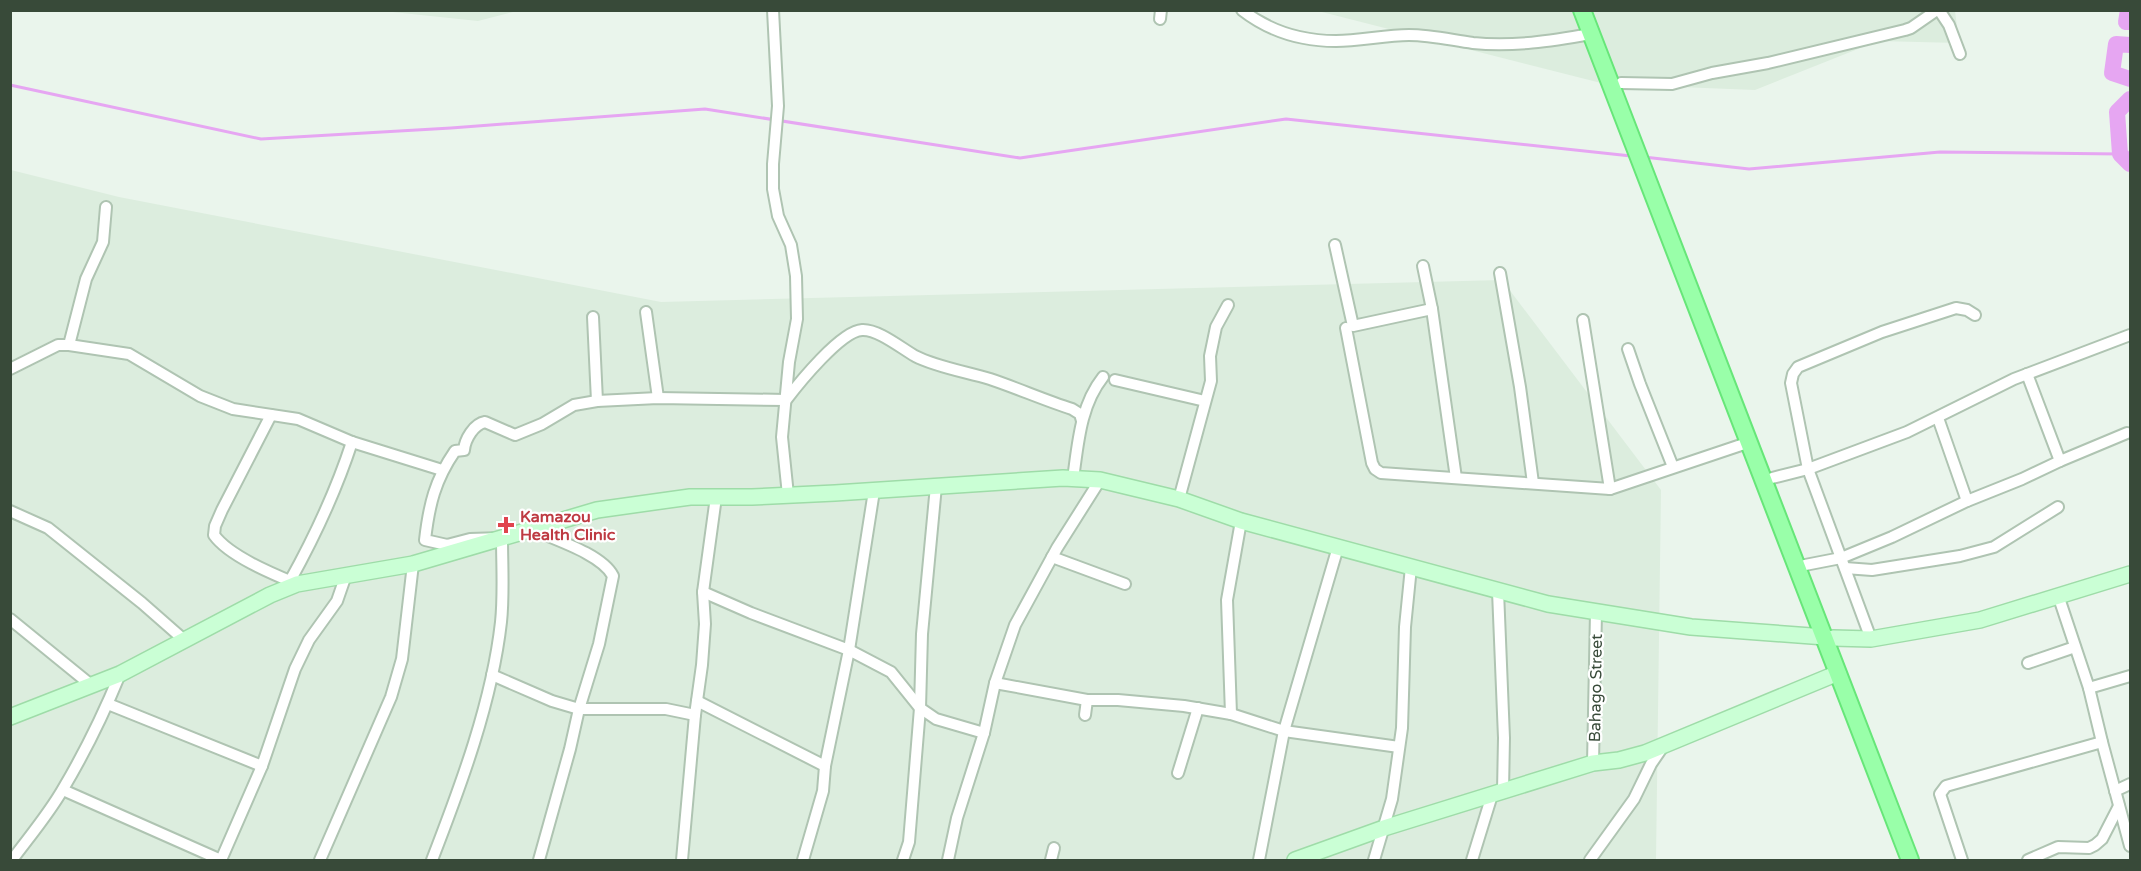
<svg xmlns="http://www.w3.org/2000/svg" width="2141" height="871" font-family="'Varela Round',sans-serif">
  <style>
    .residential { fill: #dcedde }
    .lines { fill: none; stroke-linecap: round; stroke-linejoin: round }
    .stream { stroke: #e6a6f2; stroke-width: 3 }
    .river { stroke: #e6a6f2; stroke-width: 16 }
    .street-casing { stroke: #afc4b2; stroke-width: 14 }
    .secondary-casing { stroke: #9edca8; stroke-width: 18 }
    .primary-casing { stroke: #67e679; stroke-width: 20 }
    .street { stroke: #fff; stroke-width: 10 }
    .secondary { stroke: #caffd5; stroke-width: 15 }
    .primary { stroke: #99ffa9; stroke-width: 16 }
    .health-dot { fill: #e0444e; stroke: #fff; stroke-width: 2 }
    .labels { text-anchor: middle; stroke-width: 4.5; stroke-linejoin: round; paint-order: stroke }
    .health-label { font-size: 16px; font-weight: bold; fill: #be3a42; stroke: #fff; text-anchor: start }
    .street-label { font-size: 16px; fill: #384a39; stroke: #fff }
  </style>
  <rect width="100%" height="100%" fill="#eaf5ec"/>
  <g class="residential">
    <path d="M383 11 517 10V11L478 21Z"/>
    <path d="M1318 11H1955L1959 43 1878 41 1755 90 1605 84Z"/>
    <path d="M11 170 119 197 661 302 1502 280 1661 490 1656 860H11Z"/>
  </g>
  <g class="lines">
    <g class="stream">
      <path d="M10 85 261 139 451 128 705 109 1020 158 1286 119 1631 156"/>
      <path d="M1644 157 1749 169 1940 152 2120 154"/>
    </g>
    <g class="river">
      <path d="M2128 10 2126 22H2130"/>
      <path d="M2130 45 2116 44 2112 73 2130 79"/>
      <path d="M2130 99 2117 112 2120 154 2130 164"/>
    </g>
    <defs>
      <g id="street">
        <path d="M773 10 778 106 773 164V189L778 216 791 245 796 276 797 319 789 362 782 437 788 495"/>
        <path d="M1242 10C1269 31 1302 41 1336 41 1360 41 1385 35 1409 35 1431 35 1451 40 1473 43 1513 47 1551 41 1591 34"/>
        <path d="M1939 10 1949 25 1960 54"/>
        <path d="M1160 19 1161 10"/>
        <path d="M1621 83 1672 84 1712 73 1768 63 1905 30 1911 28 1937 10"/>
        <path d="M1335 245 1353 326 1432 309"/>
        <path d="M1423 266 1432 309 1456 478"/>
        <path d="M1500 273 1520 387 1533 483"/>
        <path d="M646 312 658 398"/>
        <path d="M593 317 597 401"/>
        <path d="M1583 320 1610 489"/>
        <path d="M1346 328 1372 463 1375 469 1381 473 1610 489 1750 442"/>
        <path d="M69 345 86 279 103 242 106 207"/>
        <path d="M1628 349 1640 384 1673 467"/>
        <path d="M10 369 58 345H69L129 354 200 396 233 409 298 419 352 442 442 470"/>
        <path d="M2027 374 2060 461"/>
        <path d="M1115 380 1205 401"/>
        <path d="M271 415 222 510 215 526 214 535C229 556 273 574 297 584"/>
        <path d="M1938 418 1967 501"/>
        <path d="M1772 478 1808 469 1907 432 2014 379 2130 335"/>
        <path d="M1073 479C1078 444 1080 406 1103 377"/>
        <path d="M1179 499 1211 381 1210 356 1216 327 1228 305"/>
        <path d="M10 511 48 528 142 603 183 639"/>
        <path d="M531 529C553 539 602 554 613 576L599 644 579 709 570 749 539 860"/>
        <path d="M1052 557 1125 584"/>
        <path d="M1805 565 1841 558 1892 537 1967 501 2022 479 2060 461 2127 433"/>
        <path d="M1845 568 1872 570 1960 556 1994 547 2058 507"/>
        <path d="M290 581C315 536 336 491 352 442"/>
        <path d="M1498 591 1504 738 1503 791"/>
        <path d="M703 592 751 613 849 650 891 672 920 708 936 719 984 733"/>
        <path d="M2058 595 2089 688 2102 742 2130 846"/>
        <path d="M10 619 91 685"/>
        <path d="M1871 639 1808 469 1791 383 1793 374 1798 367 1882 332 1956 308 1967 310 1975 315"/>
        <path d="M2028 663 2075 647"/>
        <path d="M492 675 552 701 579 709H666L695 715"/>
        <path d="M995 683 1087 700H1118L1184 706 1231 714 1284 731 1399 747"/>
        <path d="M2089 688 2130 676"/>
        <path d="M697 701 825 766"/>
        <path d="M108 704 262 766"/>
        <path d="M1231 714 1227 600 1241 521"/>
        <path d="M1085 715 1087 700"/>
        <path d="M1593 763 1596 612"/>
        <path d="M1178 773 1198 708"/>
        <path d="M63 790 221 860"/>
        <path d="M2115 791 2130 784"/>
        <path d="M12 860C29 837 48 815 63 789 85 752 104 713 120 674"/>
        <path d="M221 860 262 766 295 669 309 640 337 601 346 575"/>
        <path d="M320 860 391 697 402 659 413 564"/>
        <path d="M432 860C461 785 492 702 501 622 504 594 502 566 502 538L470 539 447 545 425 540C429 505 435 480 455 451L464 450C465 439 474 424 485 422L515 435 542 424 574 405 597 401 658 398 786 400C799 383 841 331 862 330 878 329 901 348 915 356 936 367 967 372 990 379 1017 388 1044 400 1072 409L1080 414 1082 421"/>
        <path d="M682 860 695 715 702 665 705 624 703 592 716 497"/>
        <path d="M803 860 823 791 825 766 849 650 874 491"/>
        <path d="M903 860 909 842 920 708 922 634 936 486"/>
        <path d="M948 860 957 818 984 733 995 683 1015 625 1057 548 1100 480"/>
        <path d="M1051 860 1054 848"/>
        <path d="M1259 860 1284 731 1338 547"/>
        <path d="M1374 860 1392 799 1402 728 1405 627 1411 567"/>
        <path d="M1472 860 1492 795"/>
        <path d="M1590 860 1634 799 1651 764 1664 745"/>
        <path d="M1962 860 1940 794 1946 786 2102 742"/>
        <path d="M2028 860 2058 847 2089 848 2095 845 2102 839 2119 806"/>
      </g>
      <g id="secondary">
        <path d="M1833 638 1871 639 1980 620 2130 574"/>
        <path d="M10 717 120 674 270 595 297 584 413 564 597 510 690 497H752L835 493 1063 478 1100 480 1179 499 1241 521 1548 604 1691 627 1825 637"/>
        <path d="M1295 860 1384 828 1593 763 1619 760 1645 753 1838 673"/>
      </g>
      <path id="primary" d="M1582 10 1910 860"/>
    </defs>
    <use href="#street" class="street-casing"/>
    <use href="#secondary" class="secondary-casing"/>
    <use href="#primary" class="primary-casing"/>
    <use href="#street" class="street"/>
    <use href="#secondary" class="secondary"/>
    <use href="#primary" class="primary"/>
  </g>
  <path class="health-dot" d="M503 516h6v6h6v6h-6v6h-6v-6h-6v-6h6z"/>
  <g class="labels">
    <g class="health-label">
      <text x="520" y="522">Kamazou<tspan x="520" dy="18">Health Clinic</tspan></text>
    </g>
    <g class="street-label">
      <text transform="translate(1595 688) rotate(-89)" y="6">Bahago Street</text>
    </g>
  </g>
  <rect width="2141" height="871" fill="none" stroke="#384a39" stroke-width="24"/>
</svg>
